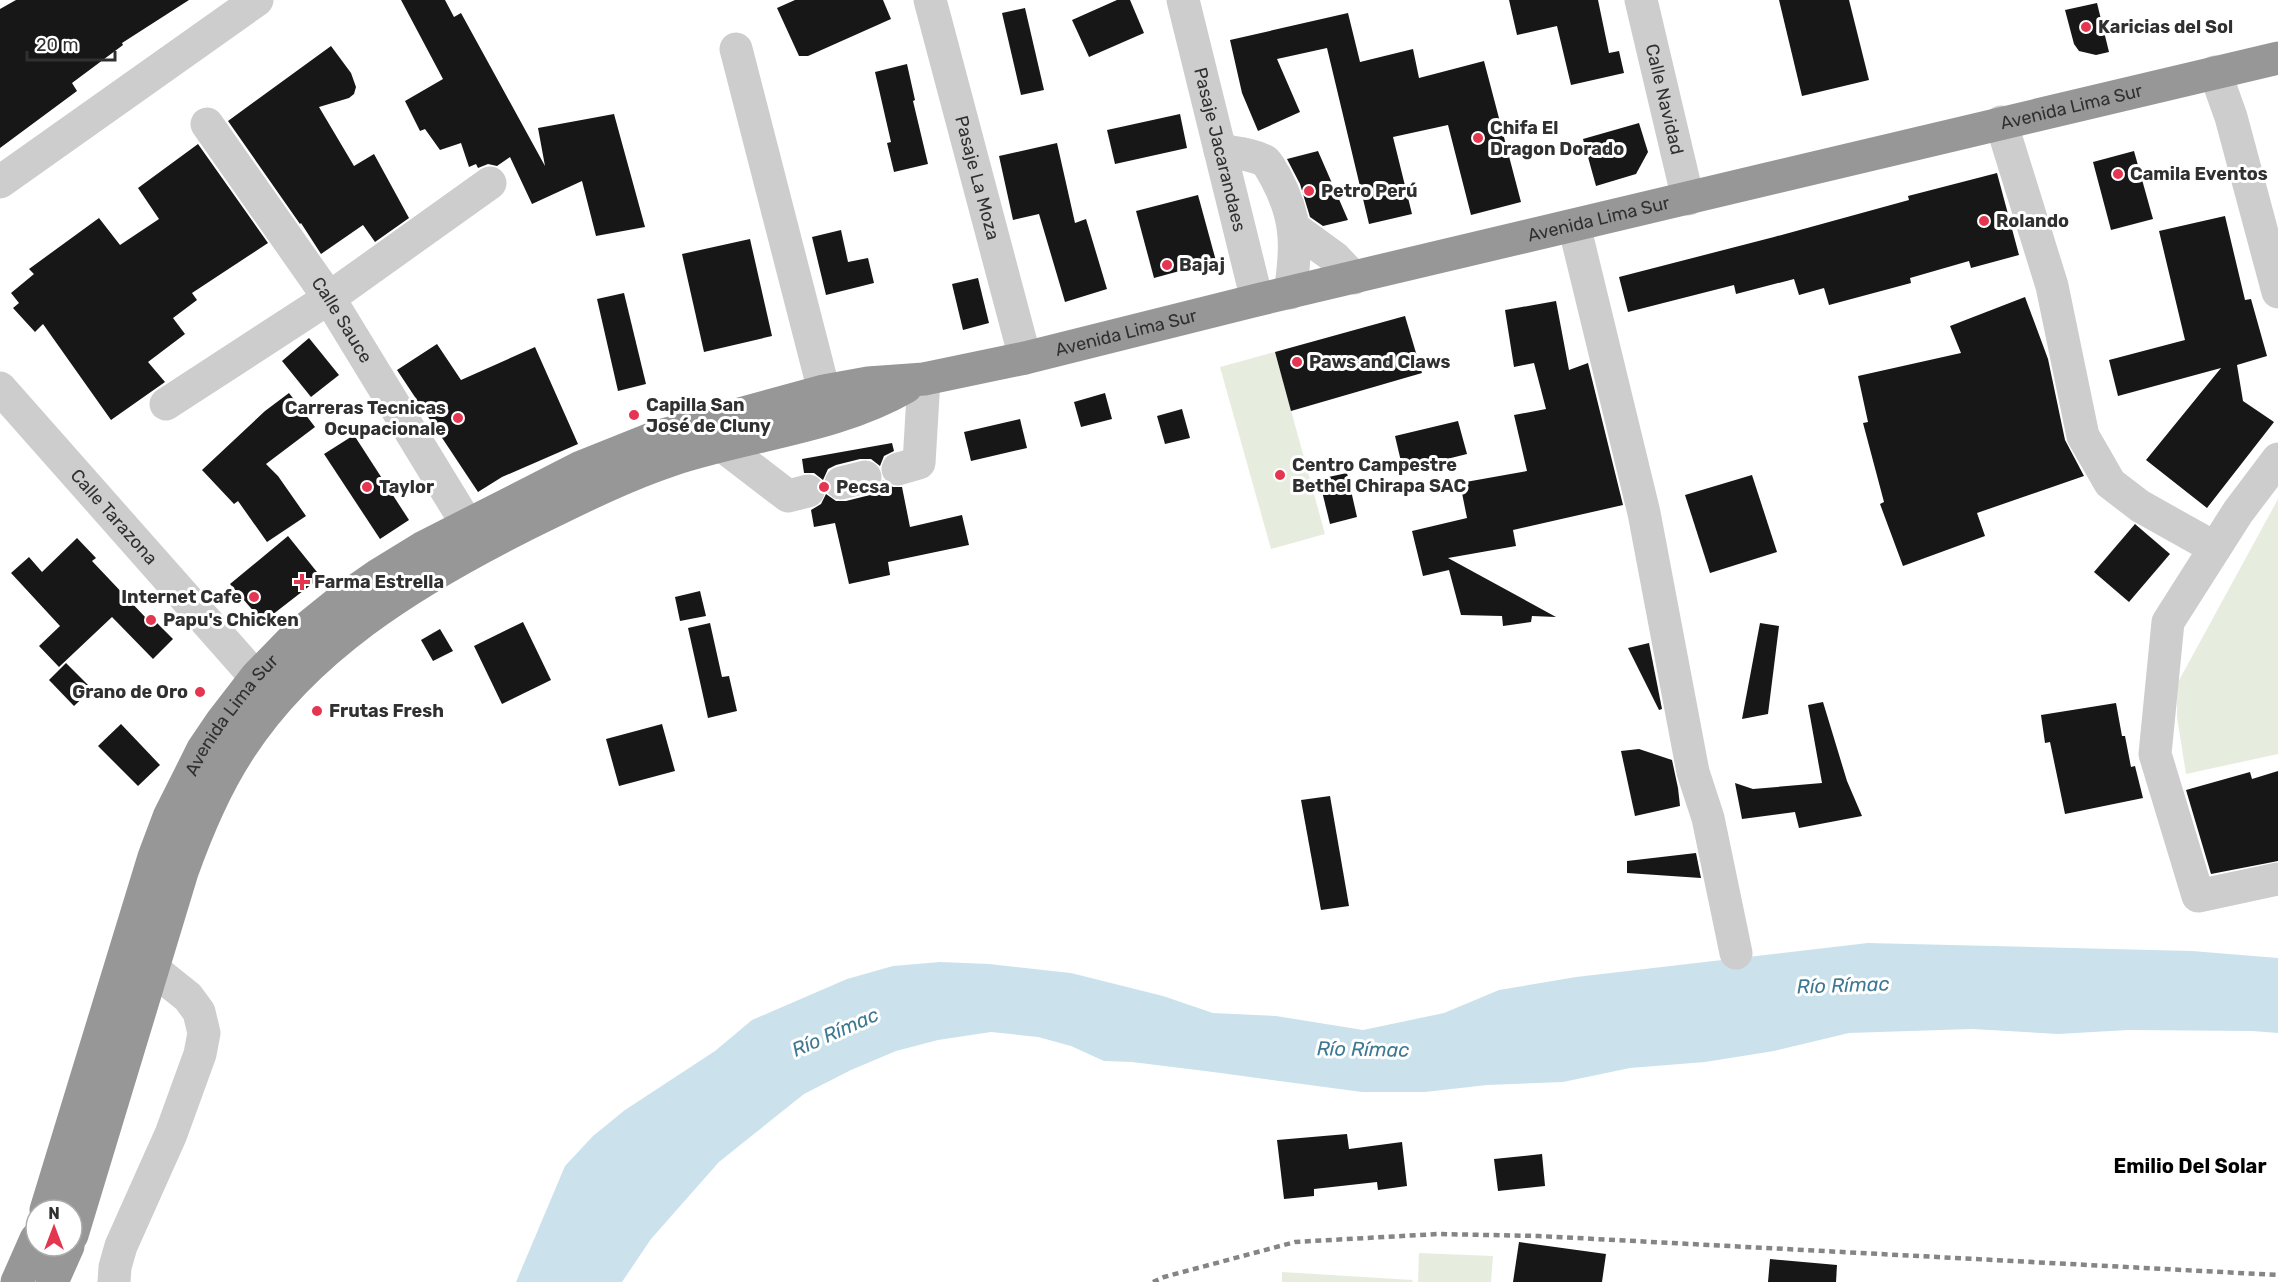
<svg xmlns="http://www.w3.org/2000/svg" width="2278" height="1282" font-family="Rubik,sans-serif">
  <style>
    .green { fill: #e7edde }
    .water { fill: #cbe2ec }
    .building { fill: #171717 }
    .lines { fill: none; stroke-linecap: round; stroke-linejoin: round }
    .minor { stroke: #cdcdcd; stroke-width: 33 }
    .highway { stroke: #979797; stroke-width: 33 }
    .rail { stroke: #858585; stroke-width: 4.5; stroke-dasharray: 6 4.5; stroke-linecap: butt }
    .poi-dot { fill: #e43551; stroke: #fff; stroke-width: 2 }
    .labels { text-anchor: middle; stroke-width: 6; stroke-linejoin: round; paint-order: stroke }
    .poi-label { font-size: 18px; font-weight: bold; fill: #303030; stroke: #fff; text-anchor: start }
    .street-label { font-size: 18px; fill: #303030; stroke: #fff }
    .water-label { font-size: 20px; font-style: italic; fill: #3e7992; stroke: #fff }
    .neighbourhood-label { font-size: 20px; font-weight: bold; fill: #000; stroke: #fff }
  </style>
  <rect width="100%" height="100%" fill="#fff"/>
  <g class="green">
    <path d="M1275 352 1325 534 1271 549 1220 367Z"/>
    <path d="M2278 499V754L2186 774 2177 717V684Z"/>
    <path d="M1419 1253 1493 1256 1491 1282H1418Z"/>
    <path d="M1282 1272 1413 1280 1412 1282H1282Z"/>
  </g>
  <path class="water" d="M1868 943 2192 951 2278 958V1033L2252 1031 2128 1030 2058 1034 1972 1029 1849 1033 1774 1051 1705 1062 1630 1068 1563 1082 1487 1085 1425 1092H1362L1213 1072 1132 1062 1104 1061 1071 1046 1038 1037 991 1032 938 1040 896 1051 851 1070 804 1094 719 1162 651 1239 622 1282H516L565 1166 593 1136 625 1110 715 1051 752 1020 847 979 893 966 940 962 989 964 1071 973 1163 996 1213 1013 1276 1016 1363 1030 1444 1013 1499 990 1576 977Z"/>
  <g class="building">
    <path d="M16 0H189L122 43 123 45 72 83 77 91 0 148V9Z"/>
    <path d="M401 0H445L454 17 461 13 545 166 538 128 614 114 645 227 596 236 582 181 532 204 510 157 497 166 488 164 478 168 476 164 469 167 461 143 440 150 425 129 420 131 405 101 443 79Z"/>
    <path d="M795 0H883L891 19 808 56H799L777 8Z"/>
    <path d="M1117 0H1130L1144 33 1089 57 1072 20Z"/>
    <path d="M1509 0H1598L1609 53 1619 51 1624 73 1571 85 1557 26 1517 35Z"/>
    <path d="M1779 0H1849L1869 80 1802 96Z"/>
    <path d="M2097 3 2109 52 2096 55 2079 51 2074 44 2065 10Z"/>
    <path d="M1025 8 1044 90 1021 95 1002 13Z"/>
    <path d="M1348 13 1360 62 1413 49 1419 78 1484 61 1521 202 1471 215 1448 125 1393 137 1412 214 1369 224 1327 48 1277 59 1300 112 1258 131 1242 93 1230 40Z"/>
    <path d="M331 46 351 73 356 87 354 94 349 98 319 107 354 166 374 154 409 218 375 242 363 225 321 254 301 223 300 224 228 121Z"/>
    <path d="M907 64 915 100 913 101 928 164 894 172 887 143 891 142 875 72Z"/>
    <path d="M1180 114 1187 148 1115 164 1107 130Z"/>
    <path d="M1639 123 1648 152 1636 174 1596 186 1583 139Z"/>
    <path d="M1057 143 1075 223 1086 219 1107 289 1065 302 1039 214 1013 220 999 156Z"/>
    <path d="M198 144 268 243 192 293 197 300 173 318 185 334 148 362 165 382 111 420 43 324 35 332 13 308 19 303 11 293 34 274 29 269 99 218 120 245 159 219 138 188Z"/>
    <path d="M1318 151 1348 220 1323 226 1310 217 1300 184 1287 159Z"/>
    <path d="M2134 151 2153 219 2111 230 2093 162Z"/>
    <path d="M1997 173 2019 255 1971 268 1969 261 1910 278 1911 283 1829 305 1824 288 1799 295 1794 279 1736 294 1734 285 1628 312 1619 277 1774 237 1909 200 1908 196Z"/>
    <path d="M1198 195 1216 261 1154 278 1136 211Z"/>
    <path d="M2225 216 2245 300 2251 299 2267 356 2237 365 2243 401 2274 422 2207 508 2146 460 2221 368 2118 396 2109 360 2185 340 2159 231Z"/>
    <path d="M841 230 848 262 868 258 874 283 826 295 812 237Z"/>
    <path d="M750 239 772 336 704 352 682 254Z"/>
    <path d="M978 278 989 323 963 330 952 284Z"/>
    <path d="M624 293 646 384 618 391 597 299Z"/>
    <path d="M2025 297 2048 359 2065 440 2084 476 1977 513 1985 536 1903 566 1880 504 1884 502 1863 423 1868 422 1858 376 1961 353 1950 326Z"/>
    <path d="M1556 301 1569 370 1588 363 1623 505 1513 530 1516 546 1448 558 1556 617 1532 616 1531 622 1503 626 1502 616 1461 615 1449 570 1423 576 1412 531 1467 518 1460 483 1527 471 1514 415 1546 409 1534 363 1514 367 1505 310Z"/>
    <path d="M1405 316 1422 373 1291 411 1275 352Z"/>
    <path d="M309 338 339 375 311 397 282 361Z"/>
    <path d="M437 344 461 380 535 347 578 444 502 477 478 492 397 370Z"/>
    <path d="M289 393 315 427 266 464 278 476 306 516 267 542 238 501 234 504 202 470 265 411Z"/>
    <path d="M1105 393 1112 419 1081 427 1074 402Z"/>
    <path d="M1182 409 1190 438 1165 444 1157 416Z"/>
    <path d="M1020 419 1027 448 971 461 964 432Z"/>
    <path d="M1458 421 1467 454 1403 470 1395 436Z"/>
    <path d="M354 435 409 520 380 539 324 454Z"/>
    <path d="M892 443 894 451 884 456 880 466 871 459H860L836 465 828 469 823 480 814 473H804L802 459Z"/>
    <path d="M1347 473 1357 517 1330 524 1319 479Z"/>
    <path d="M1752 475 1777 552 1710 573 1685 495Z"/>
    <path d="M883 480 893 487H902L910 527 962 515 969 545 888 562 890 575 849 584 835 523 814 527 811 510 821 504 826 494 836 501H846L870 495 878 490Z"/>
    <path d="M2135 524 2170 554 2129 602 2094 572Z"/>
    <path d="M288 536 321 577 263 622 230 584Z"/>
    <path d="M77 538 96 558 92 561 146 618 149 615 173 639 153 659 112 617 59 667 39 646 60 626 11 573 29 557 42 572Z"/>
    <path d="M700 591 706 616 680 621 675 597Z"/>
    <path d="M523 622 551 680 502 704 474 646Z"/>
    <path d="M710 623 722 677 729 676 737 711 708 718 688 628Z"/>
    <path d="M1760 623 1779 626 1768 714 1742 719Z"/>
    <path d="M440 629 453 651 433 661 421 640Z"/>
    <path d="M1649 643 1662 709 1659 710 1628 648Z"/>
    <path d="M66 663 92 689 74 706 49 680Z"/>
    <path d="M1823 702 1847 781 1862 816 1799 828 1795 812 1742 819 1735 783 1753 789 1822 783 1808 705Z"/>
    <path d="M2116 703 2122 736H2125L2131 767 2135 766 2143 798 2065 814 2050 742 2045 743 2041 715Z"/>
    <path d="M121 724 160 765 138 786 98 746Z"/>
    <path d="M662 724 675 771 619 786 606 739Z"/>
    <path d="M1639 749 1672 760 1678 788 1680 806 1635 816 1621 751Z"/>
    <path d="M2278 771V861L2211 874 2186 790 2250 772 2252 779Z"/>
    <path d="M1330 796 1349 906 1321 910 1301 800Z"/>
    <path d="M1696 853 1701 878 1627 873V861Z"/>
    <path d="M1347 1134 1349 1149 1402 1142 1407 1186 1378 1190 1377 1182 1314 1189V1196L1284 1199 1277 1140Z"/>
    <path d="M1542 1154 1545 1186 1498 1191 1494 1159Z"/>
    <path d="M1519 1242 1606 1254 1602 1282H1513Z"/>
    <path d="M1770 1259 1837 1265 1836 1282H1768Z"/>
  </g>
  <g class="lines">
    <g class="minor">
      <path id="s1" d="M930 0 1025 358"/>
      <path id="s2" d="M1183 0 1257 300"/>
      <path id="s3" d="M1641 0 1688 199"/>
      <path d="M736 49 824 391"/>
      <path d="M2215 72 2231 117 2278 292"/>
      <path d="M2001 122 2052 286 2083 436 2110 483 2140 506 2215 548"/>
      <path id="s4" d="M207 124 329 298 467 524"/>
      <path d="M1220 150C1235 153 1252 154 1265 161 1269 164 1272 172 1275 176 1298 218 1297 248 1290 293"/>
      <path d="M0 182 257 0"/>
      <path d="M1574 225 1644 513 1693 772 1708 818 1736 953"/>
      <path d="M1294 228 1334 257 1354 278"/>
      <path id="s5" d="M0 388 275 699"/>
      <path d="M166 404 329 298 490 183"/>
      <path d="M720 444 788 496 808 491"/>
      <path d="M2278 459 2238 512 2168 622 2155 754 2198 896 2278 879"/>
      <path d="M898 469 919 463 924 379"/>
      <path d="M841 483 865 477"/>
      <path d="M114 1282 115 1267 121 1246 171 1134 200 1054 204 1033 199 1012 188 997 153 969 128 958"/>
    </g>
    <g class="highway">
      <path id="s6" d="M46 1210 154 857 169 817 203 749 222 721 256 677 294 638 335 605 378 575 422 548 581 467 656 437 824 391 868 383 924 379 1025 358 1257 300 2278 58"/>
      <path d="M72 1235 182 872C197 830 214 789 238 752 304 648 414 581 521 527 570 503 620 477 671 460 749 434 835 428 906 387"/>
      <path d="M17 1282 36 1239"/>
      <path d="M52 1282 68 1246"/>
    </g>
    <path class="rail" d="M1153 1282 1164 1277 1295 1242 1438 1234 1539 1236 2278 1275"/>
  </g>
  <g class="poi-dot">
    <circle cx="2086" cy="27" r="6"/>
    <circle cx="1478" cy="138" r="6"/>
    <circle cx="2118" cy="174" r="6"/>
    <circle cx="1309" cy="191" r="6"/>
    <circle cx="1984" cy="221" r="6"/>
    <circle cx="1167" cy="265" r="6"/>
    <circle cx="1297" cy="362" r="6"/>
    <circle cx="634" cy="415" r="6"/>
    <circle cx="458" cy="418" r="6"/>
    <circle cx="1280" cy="475" r="6"/>
    <circle cx="367" cy="487" r="6"/>
    <circle cx="824" cy="487" r="6"/>
    <path d="M299 573h6v6h6v6h-6v6h-6v-6h-6v-6h6z"/>
    <circle cx="254" cy="597" r="6"/>
    <circle cx="151" cy="620" r="6"/>
    <circle cx="200" cy="692" r="6"/>
    <circle cx="317" cy="711" r="6"/>
  </g>
  <g class="labels">
    <g class="poi-label">
      <text x="2098" y="33">Karicias del Sol</text>
      <text x="1490" y="134">Chifa El<tspan x="1490" dy="21">Dragon Dorado</tspan></text>
      <text x="2130" y="180">Camila Eventos</text>
      <text x="1321" y="197">Petro Perú</text>
      <text x="1996" y="227">Rolando</text>
      <text x="1179" y="271">Bajaj</text>
      <text x="1309" y="368">Paws and Claws</text>
      <text x="646" y="411">Capilla San<tspan x="646" dy="21">José de Cluny</tspan></text>
      <text x="446" y="414" text-anchor="end">Carreras Tecnicas<tspan x="446" dy="21">Ocupacionale</tspan></text>
      <text x="1292" y="471">Centro Campestre<tspan x="1292" dy="21">Bethel Chirapa SAC</tspan></text>
      <text x="379" y="493">Taylor</text>
      <text x="836" y="493">Pecsa</text>
      <text x="314" y="588">Farma Estrella</text>
      <text x="242" y="603" text-anchor="end">Internet Cafe</text>
      <text x="163" y="626">Papu's Chicken</text>
      <text x="188" y="698" text-anchor="end">Grano de Oro</text>
      <text x="329" y="717">Frutas Fresh</text>
    </g>
    <g class="street-label">
      <text dy="6" stroke="none"><textPath href="#s3" startOffset="102">Calle Navidad</textPath></text>
      <text dy="6" stroke="none"><textPath href="#s6" startOffset="2502">Avenida Lima Sur</textPath></text>
      <text dy="6" stroke="none"><textPath href="#s2" startOffset="154">Pasaje Jacarandaes</textPath></text>
      <text dy="6" stroke="none"><textPath href="#s1" startOffset="184">Pasaje La Moza</textPath></text>
      <text dy="6" stroke="none"><textPath href="#s6" startOffset="2016">Avenida Lima Sur</textPath></text>
      <text dy="6" stroke="none"><textPath href="#s4" startOffset="238">Calle Sauce</textPath></text>
      <text dy="6" stroke="none"><textPath href="#s6" startOffset="1530">Avenida Lima Sur</textPath></text>
      <text dy="6" stroke="none"><textPath href="#s5" startOffset="172">Calle Tarazona</textPath></text>
      <text dy="6" stroke="none"><textPath href="#s6" startOffset="532">Avenida Lima Sur</textPath></text>
    </g>
    <g class="water-label">
      <text transform="translate(1843 985) rotate(-2)" y="7">Río Rímac</text>
      <text transform="translate(835 1032) rotate(-24)" y="7">Río Rímac</text>
      <text transform="translate(1363 1049) rotate(1)" y="7">Río Rímac</text>
    </g>
    <g class="neighbourhood-label">
      <text x="2190" y="1173">Emilio Del Solar</text>
    </g>
  </g>
  <g transform="translate(54 1228)"><circle r="28" fill="#ffffff" stroke="#acacac" stroke-width="1.5"/>
  <path d="M0-4.5L10 22L0 15L-10 22Z" fill="#e43551"/>
  <text y="-9" font-size="16" font-weight="bold" text-anchor="middle" fill="#303030">N</text>
  </g>
  <path d="M27 51v9h88v-9" fill="none" stroke="#303030" stroke-width="3"/>
  <text x="36" y="51" font-size="18" fill="#303030" stroke="#ffffff" stroke-width="4.5" paint-order="stroke">20 m</text>
</svg>
